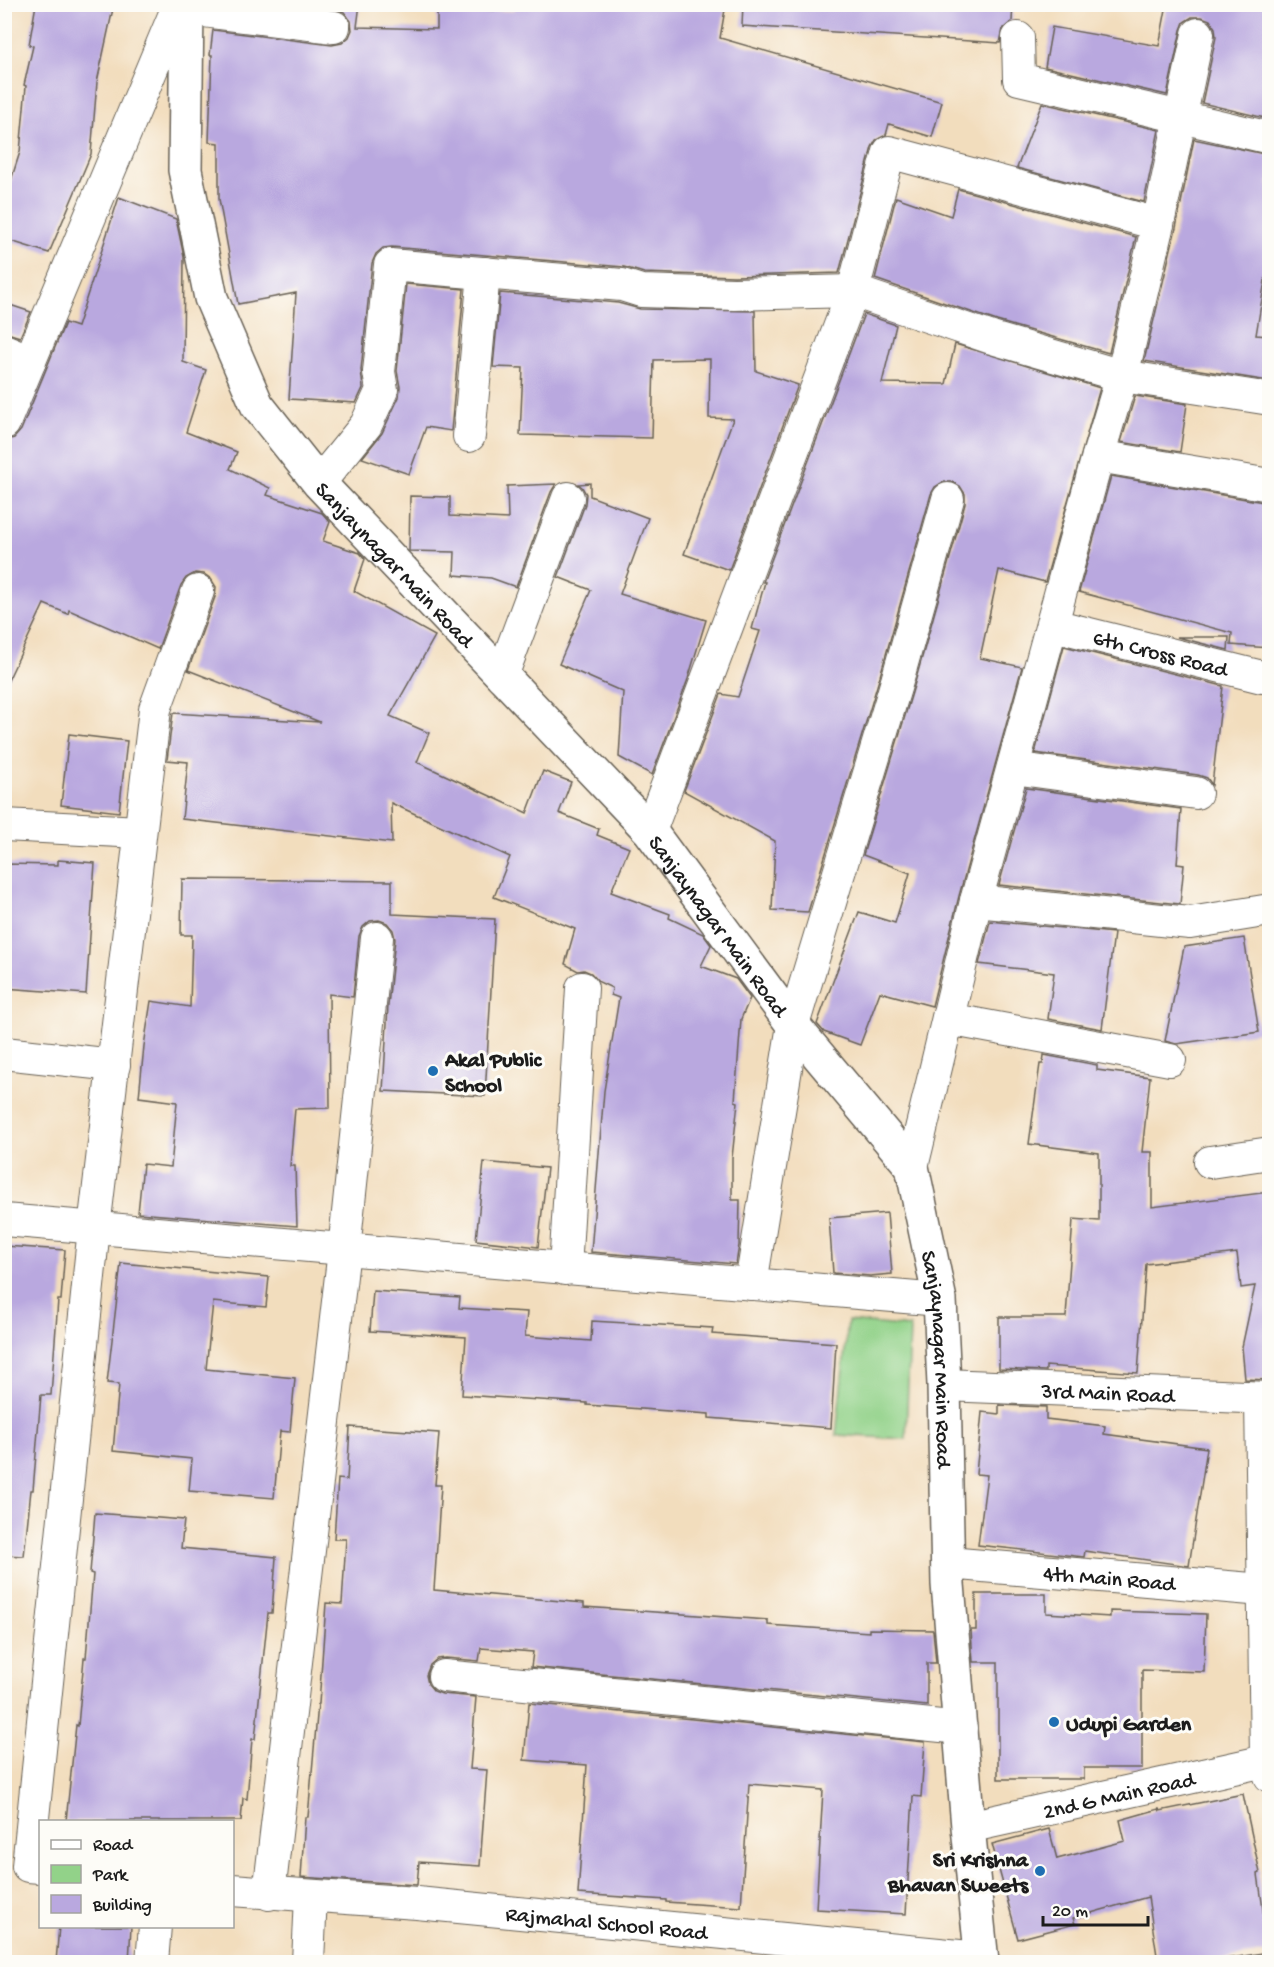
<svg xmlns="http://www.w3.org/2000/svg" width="1274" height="1967" font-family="'Gochi Hand',sans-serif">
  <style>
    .green { fill: #92d289; stroke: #577752; stroke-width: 1.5 }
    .building { fill: #b9a8df }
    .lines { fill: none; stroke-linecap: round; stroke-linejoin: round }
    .street-casing { stroke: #676054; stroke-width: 34 }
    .secondary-casing { stroke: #676054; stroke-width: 36 }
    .street { stroke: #fff; stroke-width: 32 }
    .secondary { stroke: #fff; stroke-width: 33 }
    .poi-dot { fill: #1f6fb2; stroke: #fdfcf7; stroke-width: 2 }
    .labels { text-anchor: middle; stroke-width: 6; stroke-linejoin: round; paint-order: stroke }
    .street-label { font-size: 22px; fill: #1c1c1c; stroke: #fdfcf7 }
    .poi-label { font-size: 22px; font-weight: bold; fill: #1c1c1c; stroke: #fdfcf7; text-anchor: start }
  </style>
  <rect width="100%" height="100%" fill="#fdfcf7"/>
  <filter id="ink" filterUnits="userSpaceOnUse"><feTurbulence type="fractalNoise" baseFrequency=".0167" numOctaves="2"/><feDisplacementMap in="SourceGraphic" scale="12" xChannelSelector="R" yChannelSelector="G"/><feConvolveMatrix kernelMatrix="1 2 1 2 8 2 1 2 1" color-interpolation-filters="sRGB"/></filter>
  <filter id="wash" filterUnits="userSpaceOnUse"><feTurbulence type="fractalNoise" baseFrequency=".008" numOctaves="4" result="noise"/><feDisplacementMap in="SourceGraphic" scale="24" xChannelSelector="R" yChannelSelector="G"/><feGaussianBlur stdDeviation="1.35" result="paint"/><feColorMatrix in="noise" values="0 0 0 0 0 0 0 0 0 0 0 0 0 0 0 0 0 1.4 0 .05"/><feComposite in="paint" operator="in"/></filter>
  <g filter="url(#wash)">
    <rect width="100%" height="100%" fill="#f2ddbd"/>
    <path class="green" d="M848 1321 910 1327 906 1439 836 1435Z"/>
    <g id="blocks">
      <g class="building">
        <path d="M36 4H114L97 82 91 154 49 253 4 239V202L20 152 26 86 24 85 33 46 29 45Z"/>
        <path d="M298 4H360L357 27 437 29V9L514 11V4H726L720 38 942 102 932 137 889 124 886 135 876 140 872 147 839 273 734 276 644 273 624 267 392 247 383 248 376 254 372 263 361 370 363 388 356 403 289 399 296 293 238 304 219 199V143L209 142 212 55H210L213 30 332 45 342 43 349 37 352 30 351 21 344 12 336 9Z"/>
        <path d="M743 4H1013L1012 21 1003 29 1000 43 742 26Z"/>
        <path d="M1167 4H1269V119L1202 103 1216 37 1215 28 1210 20 1202 17H1192L1184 22 1181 30 1167 95 1045 67 1052 27 1159 46Z"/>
        <path d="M1042 103 1159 130 1144 202 1017 168Z"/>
        <path d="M1194 139 1269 155V256L1256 335 1269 336V381L1144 361 1176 228Z"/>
        <path d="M958 189 1136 237 1109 353 997 321 875 279 896 197 951 216Z"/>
        <path d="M119 197 176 219 184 257 183 362 206 370 186 432 237 452 230 469 270 488 267 495 322 513 330 522 323 541 360 553 365 559 354 591 435 636 390 716 429 733 417 762 527 813 543 771 571 782 559 813 599 829 597 835 629 848 611 892 670 914 669 918 703 934 711 945 701 966 736 979 750 998 741 1019 735 1101 738 1102 732 1158V1200H740L739 1245 736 1264 591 1252 604 1091 619 998 611 995 612 988 599 982 591 973 584 970 578 971 565 964 575 929 494 897 510 857 391 803 392 843 182 819 188 762 167 760 173 713 320 722 188 670 215 597 216 587 211 579 204 574 195 573 186 578 181 585 158 649 69 610 68 614 44 604 4 689V441L14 438 21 430 65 323 77 327Z"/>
        <path d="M406 284 464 289 451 431 426 427 409 474 362 458 382 433 399 397 400 387 397 371Z"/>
        <path d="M500 293 618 303 640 309 755 311 756 371 798 385 729 570 684 554 733 419 709 418 710 359 654 360 652 438 520 435 523 368 493 367Z"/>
        <path d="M4 303 31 312 20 337 4 332Z"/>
        <path d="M864 314 896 325 882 383 946 384 955 344 1100 388 1045 582 999 570 980 658 1022 667 959 896 932 1006 880 992 860 1045 824 1032 817 1024 859 912 895 923 910 873 863 855 914 686 965 504V494L960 486 952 482H943L935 487 931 494 880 676 808 912 772 910 775 841 684 791 721 694 738 697 760 631 752 629 765 582H763Z"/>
        <path d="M1135 396 1187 404 1180 452 1121 442Z"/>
        <path d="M1111 476 1269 503V648L1231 645 1232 633 1079 592Z"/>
        <path d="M590 483V496L648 518 620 594 706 620 688 679 652 775 619 757 623 692 559 664 591 590 558 577 585 504 586 494 582 487 578 484Z"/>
        <path d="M556 484 551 492 516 587 491 578 454 575 455 552 409 551 410 496 450 497V516L508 519 507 486Z"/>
        <path d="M1177 637H1229L1228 650Z"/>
        <path d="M1064 646 1223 686 1212 785 1207 778 1198 775 1035 753Z"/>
        <path d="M69 734 127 741 119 812 61 805Z"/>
        <path d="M1026 788 1181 809 1177 864 1184 865 1180 904 999 885Z"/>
        <path d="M58 860 95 863 86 994 4 988V864L58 865Z"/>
        <path d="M182 879 392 881V914L495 919 485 1096 383 1091 388 1006 395 939 393 930 387 923 379 920 370 921 363 927 359 936 353 997 329 994 330 1108 295 1109 290 1166H295L297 1226 138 1213 143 1164 171 1167 177 1102 139 1097 144 1046 151 1001 190 1007 192 935H181Z"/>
        <path d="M990 921 1114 933 1102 1029 1048 1019 1054 973 979 964Z"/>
        <path d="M1244 938 1259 1032 1176 1044 1165 1041 1184 947Z"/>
        <path d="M1044 1055 1097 1065V1070L1150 1077 1142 1152H1152V1207L1269 1192V1380L1245 1379 1242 1347 1255 1286 1241 1288 1237 1253 1146 1264 1138 1373 1046 1366V1371L999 1369V1317H1066L1073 1219 1099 1221V1153L1029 1144 1040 1064H1043Z"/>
        <path d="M484 1162 547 1168 538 1247 476 1240Z"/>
        <path d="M887 1213 892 1274 870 1276 833 1273 829 1218Z"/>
        <path d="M4 1246 65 1250 61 1300H58L51 1395H41L33 1490H31L24 1556 4 1555Z"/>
        <path d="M121 1263 269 1277 266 1307 213 1302 206 1369 295 1378 290 1432 280 1431 274 1498 189 1491 192 1459 113 1451 119 1384 107 1383Z"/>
        <path d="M373 1291 460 1297 459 1308 527 1312 525 1336 591 1341 592 1321 713 1328 712 1334 836 1343 831 1428 709 1418V1414L587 1405V1403L462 1395 466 1337 370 1331Z"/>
        <path d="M999 1405 1046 1407V1419L1105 1426 1104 1434 1207 1448 1189 1566 1085 1551 1084 1557 978 1545 987 1475 976 1474 982 1412 999 1414Z"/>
        <path d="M350 1427 439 1433 435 1485H441L434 1590 584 1603V1607L768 1620V1625L869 1632V1629L933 1630 936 1663H927V1706L531 1667 533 1652 481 1648 479 1661 446 1658 437 1659 430 1665 426 1675 428 1684 434 1691 442 1694 476 1697 470 1769 487 1770 480 1866 419 1862 417 1885 301 1877 305 1817H308L318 1704H319L326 1603 342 1604 346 1539H334L338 1479 347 1480Z"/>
        <path d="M95 1513 184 1520 181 1548 276 1557 272 1613H268L255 1739H252L247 1799 243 1798 241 1821H66L76 1725 78 1726 84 1658H86L93 1574 90 1573Z"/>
        <path d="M976 1594H1046V1613L1110 1617V1611L1206 1614 1204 1672 1142 1670V1768H1084V1779H998V1662H973L971 1630H976Z"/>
        <path d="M529 1703 925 1742 921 1797 913 1796 906 1914 816 1909 823 1790 749 1784 741 1907 666 1902V1900L578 1894 587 1765 524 1760Z"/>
        <path d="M1243 1794 1260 1873 1258 1874 1269 1952 1206 1962H1158L1148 1897 1073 1918 1075 1924 1018 1939 992 1844 1049 1829 1057 1859 1125 1841 1120 1820 1159 1809 1160 1811Z"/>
        <path d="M59 1926H131L129 1962H56Z"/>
      </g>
    </g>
  </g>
  <g filter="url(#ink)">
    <use href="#blocks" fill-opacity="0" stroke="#676054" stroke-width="1.5"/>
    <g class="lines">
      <defs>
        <g id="street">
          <path d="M187 9 334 27"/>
          <path d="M1018 38 1019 79 1270 138"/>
          <path d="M4 350 30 361"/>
          <path d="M4 423 179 4"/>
          <path d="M469 436 484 273"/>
          <path d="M1098 456 1270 485"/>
          <path d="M319 483 366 425 382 390 379 372 390 265 622 285 641 291 734 294 853 291 992 338 1122 376 1270 399"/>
          <path id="s1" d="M1053 625 1262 677 1270 676"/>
          <path d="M502 676 568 498"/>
          <path d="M1013 768 1196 793"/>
          <path d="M4 825 140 832"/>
          <path d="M650 831 853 291 889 152 1158 224"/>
          <path d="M976 901 1190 923 1270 910"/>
          <path d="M948 1019 1170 1060"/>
          <path d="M4 1053 114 1065"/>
          <path d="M1210 1162 1270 1153"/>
          <path d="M912 1167 976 901 1098 456 1122 376 1158 224 1198 34"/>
          <path d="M4 1220 940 1300"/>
          <path d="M565 1269 582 988"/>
          <path d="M751 1284 793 1025 897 681 948 499"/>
          <path id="s2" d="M944 1385 1270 1398"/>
          <path d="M1261 1398 1266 1760 1270 1776"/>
          <path id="s3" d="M948 1563 1263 1590 1270 1589"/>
          <path d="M444 1676 961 1728"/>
          <path id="s4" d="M968 1827 1270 1760"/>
          <path d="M40 1867 28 1866 94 1228 155 709 198 591"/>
          <path id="s5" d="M232 1890 417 1903 980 1958"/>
          <path d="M269 1894 344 1250 377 938"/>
          <path d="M152 1962 155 1926"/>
          <path d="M308 1962 311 1896"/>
        </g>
        <g id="secondary">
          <path id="s6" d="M187 4 185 170 211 298 257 405 319 483 650 831 793 1025 912 1167 940 1300 944 1385 948 1584 968 1827 982 1962"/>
        </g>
      </defs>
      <use href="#street" class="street-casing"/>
      <use href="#secondary" class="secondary-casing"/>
      <use href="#street" class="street"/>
      <use href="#secondary" class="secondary"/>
    </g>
  </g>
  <g class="poi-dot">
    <circle cx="433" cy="1071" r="6"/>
    <circle cx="1054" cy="1722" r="6"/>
    <circle cx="1040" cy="1871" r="6"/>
  </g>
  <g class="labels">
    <g class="street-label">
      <text dy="8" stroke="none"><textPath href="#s6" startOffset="624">Sanjaynagar Main Road</textPath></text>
      <text dy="8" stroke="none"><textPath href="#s1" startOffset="111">6th Cross Road</textPath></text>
      <text dy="8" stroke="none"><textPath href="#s6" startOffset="1110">Sanjaynagar Main Road</textPath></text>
      <text dy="8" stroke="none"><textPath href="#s6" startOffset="1614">Sanjaynagar Main Road</textPath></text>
      <text dy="8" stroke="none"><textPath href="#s2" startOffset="164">3rd Main Road</textPath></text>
      <text dy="8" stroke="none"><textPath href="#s3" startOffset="162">4th Main Road</textPath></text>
      <text dy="8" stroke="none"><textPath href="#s4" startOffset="154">2nd G Main Road</textPath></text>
      <text dy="8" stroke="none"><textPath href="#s5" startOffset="376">Rajmahal School Road</textPath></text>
    </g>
    <g class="poi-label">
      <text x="445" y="1066">Akal Public<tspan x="445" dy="25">School</tspan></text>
      <text x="1066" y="1730">Udupi Garden</text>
      <text x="1028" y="1866" text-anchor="end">Sri Krishna<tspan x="1028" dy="25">Bhavan Sweets</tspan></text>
    </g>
  </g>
  <rect width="1274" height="1967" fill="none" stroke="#fdfcf7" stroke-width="24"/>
  <rect x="39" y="1820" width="195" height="108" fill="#fdfcf7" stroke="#a3a29f" stroke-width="1.5"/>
  <rect x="51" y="1840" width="30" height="9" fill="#ffffff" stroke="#a3a29f" stroke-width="1.5"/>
  <text x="93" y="1850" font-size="18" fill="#1c1c1c">Road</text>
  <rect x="51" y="1865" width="30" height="18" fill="#92d289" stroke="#a3a29f" stroke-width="1.5"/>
  <text x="93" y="1880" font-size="18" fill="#1c1c1c">Park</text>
  <rect x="51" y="1895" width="30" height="18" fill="#b9a8df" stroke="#a3a29f" stroke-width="1.5"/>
  <text x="93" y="1910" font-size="18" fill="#1c1c1c">Building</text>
  <path d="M1043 1916v9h105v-9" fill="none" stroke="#1c1c1c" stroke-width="3"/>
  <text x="1052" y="1916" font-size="18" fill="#1c1c1c" stroke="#fdfcf7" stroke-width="4.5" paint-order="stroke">20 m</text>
</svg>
